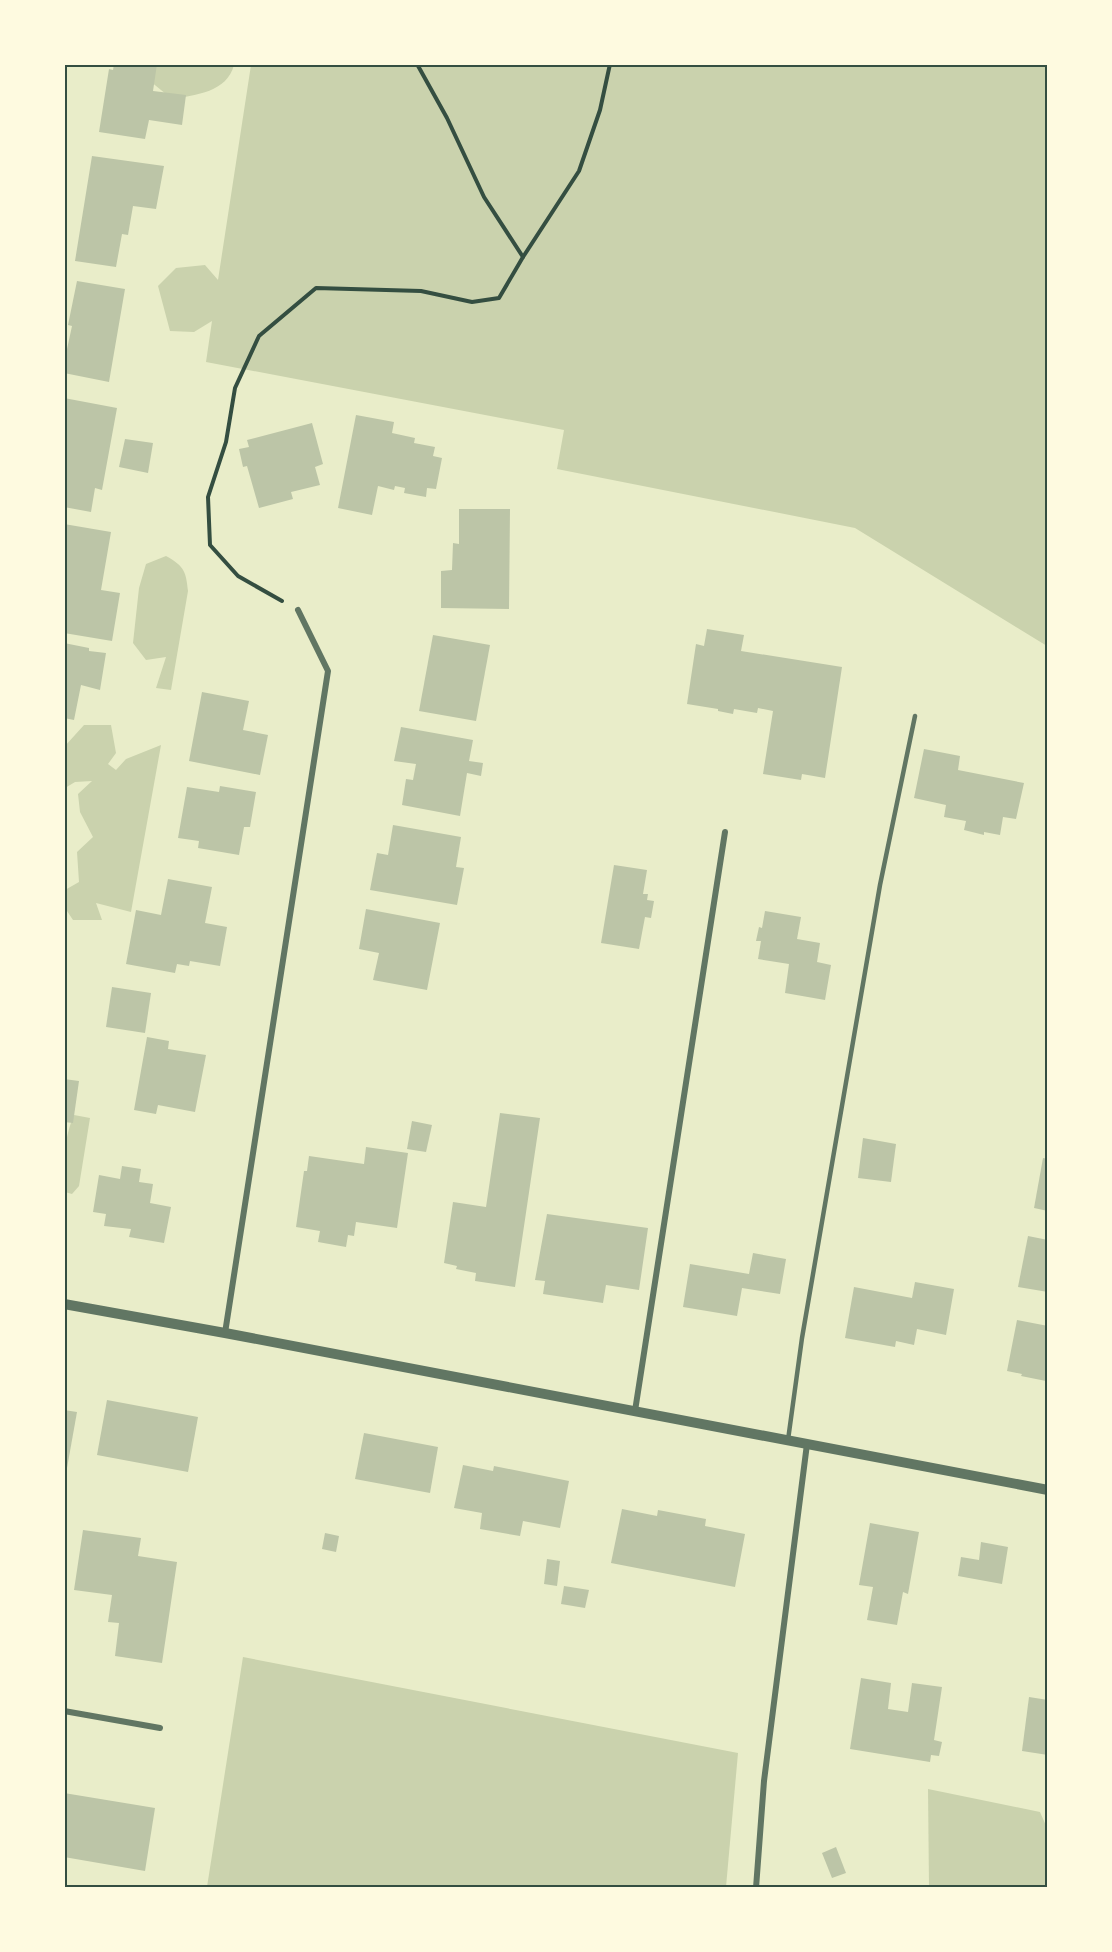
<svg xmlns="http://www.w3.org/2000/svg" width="1112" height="1952" font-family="'Nunito Sans',sans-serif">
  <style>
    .green { fill: #cad2ad }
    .building { fill: #bcc5a7 }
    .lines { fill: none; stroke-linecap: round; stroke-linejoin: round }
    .path { stroke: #344e41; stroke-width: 4 }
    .service { stroke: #617663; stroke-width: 4.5 }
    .minor { stroke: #617663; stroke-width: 6 }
    .tertiary { stroke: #617663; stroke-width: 10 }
    .neatline { fill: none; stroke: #344e41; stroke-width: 2 }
  </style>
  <rect width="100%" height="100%" fill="#e9edc9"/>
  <g class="green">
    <path d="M145 65H234C227 92 196 95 172 99L150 81Z"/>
    <path d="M251 65H1047V646L855 528 557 469 564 430 206 362 212 321 194 332 170 331 158 286 176 268 205 265 218 280Z"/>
    <path d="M166 556C184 566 186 571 188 591L171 690 156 688 166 657 146 660 133 643 139 588 146 564Z"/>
    <path d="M84 725H111L116 753 108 764 116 770 126 759 161 745 131 912 96 903 102 920H73L65 908V890L79 882 77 852 93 837 80 812 78 794 92 781 75 782 65 788V746Z"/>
    <path d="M74 1115 90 1118 79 1186 72 1194 65 1192C65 1161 62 1144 74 1115Z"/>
    <path d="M243 1657 738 1753 726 1887H207Z"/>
    <path d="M928 1789 1040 1812 1047 1828V1887H929Z"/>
  </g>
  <g class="building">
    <path d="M114 64H157L153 91 186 95 182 125 149 120 145 139 99 132 109 69 113 70Z"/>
    <path d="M92 156 164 166 156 209 133 206 128 235 122 234 116 267 75 261Z"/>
    <path d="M77 281 125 289 109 382 64 373V363L72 326 68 325Z"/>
    <path d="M64 398 117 408 102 490 95 488 91 512 64 507Z"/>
    <path d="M356 415 394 422 392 433 415 438 414 443 435 447 433 456 442 458 436 489 427 488 426 497 404 493 405 488 395 486 394 490 378 486 372 515 338 508Z"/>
    <path d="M312 423 323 464 315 467 320 485 291 492 293 499 259 508 247 466 243 467 239 449 249 447 247 440Z"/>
    <path d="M125 439 153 443 148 473 119 467Z"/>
    <path d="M459 509H510L509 609 441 608V571L452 570 453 543 459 544Z"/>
    <path d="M64 524 111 532 101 590 120 593 112 641 64 633Z"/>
    <path d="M707 629 744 635 741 651 842 667 825 778 802 774 801 780 763 774 773 711 758 708 757 713 734 709 733 714 718 711V709L687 704 696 644 704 646Z"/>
    <path d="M433 635 490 645 476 721 419 711Z"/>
    <path d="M64 643 89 648V651L106 653 100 690 81 685 74 720 64 718Z"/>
    <path d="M202 692 249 701 243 730 268 735 260 775 189 761Z"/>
    <path d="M401 727 473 740 469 761 483 763 481 776 467 773 460 816 402 805 406 779 413 780 416 764 394 761Z"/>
    <path d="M924 749 960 756 958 770 1024 783 1016 819 1003 817 1000 835 984 832V835L964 830 966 821 944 817 946 805 914 798Z"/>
    <path d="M220 786 256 792 250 827H244L239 855 198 848 199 841 178 838 187 787 219 792Z"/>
    <path d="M393 825 461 837 456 867 464 868 457 905 370 890 377 853 388 855Z"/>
    <path d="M614 865 647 870 643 894H648L647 900 654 901 651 918 645 917 639 949 601 943Z"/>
    <path d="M168 879 212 887 205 923 227 927 220 966 190 961 189 966 177 964 175 973 126 964 136 910 161 915Z"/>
    <path d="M366 909 440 923 427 990 373 980 379 953 359 949Z"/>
    <path d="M765 911 801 917 797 939 820 943 817 962 831 965 825 1000 785 993 789 964 758 959 761 941H756L759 927 762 928Z"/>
    <path d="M112 987 151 993 145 1033 106 1027Z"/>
    <path d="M147 1037 169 1041 168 1049 206 1055 195 1112 158 1105 156 1114 134 1110Z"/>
    <path d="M64 1079 79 1081 73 1123 64 1122Z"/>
    <path d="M500 1113 540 1118 515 1287 475 1281 476 1273 456 1269 457 1266 444 1263 453 1202 486 1207Z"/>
    <path d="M412 1121 432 1125 426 1152 407 1149Z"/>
    <path d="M863 1138 896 1144 891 1182 858 1178Z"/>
    <path d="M366 1147 408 1153 397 1228 356 1222 354 1236 348 1235 346 1247 318 1242 320 1231 296 1227 304 1171H307L309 1156 364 1164Z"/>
    <path d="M1043 1158 1048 1159V1211L1034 1208Z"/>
    <path d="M122 1166 141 1169 139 1182 153 1184 150 1203 171 1207 164 1243 129 1237 131 1229 104 1226 106 1214 93 1212 99 1175 120 1179Z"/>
    <path d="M547 1214 648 1228 639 1290 606 1285 603 1303 543 1294 545 1281 535 1280Z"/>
    <path d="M1028 1236 1048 1240V1292L1018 1287Z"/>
    <path d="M753 1253 786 1259 780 1294 742 1288 737 1316 683 1307 690 1264 749 1274Z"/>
    <path d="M915 1282 954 1289 946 1335 917 1329 914 1345 896 1341 895 1347 845 1338 854 1287 912 1298Z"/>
    <path d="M1017 1320 1048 1326V1377L1046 1381 1021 1376 1022 1374 1007 1371Z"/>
    <path d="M107 1400 198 1417 188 1472 97 1455Z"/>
    <path d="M64 1410 77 1412 67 1468H64Z"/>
    <path d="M364 1433 438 1447 430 1493 355 1479Z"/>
    <path d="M463 1465 493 1471 494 1466 569 1481 560 1528 523 1521 520 1536 480 1529 482 1513 454 1508Z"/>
    <path d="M622 1509 657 1516 658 1510 706 1519 705 1526 745 1534 735 1587 611 1563Z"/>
    <path d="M870 1523 919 1532 908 1594 903 1592 897 1625 867 1620 873 1587 859 1585Z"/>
    <path d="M83 1530 141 1538 138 1556 177 1562 162 1663 115 1656 119 1623 108 1622 112 1595 74 1590Z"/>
    <path d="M325 1533 339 1536 336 1552 322 1549Z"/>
    <path d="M981 1542 1008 1547 1002 1584 958 1576 961 1557 979 1560Z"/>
    <path d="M547 1559 560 1561 557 1586 544 1584Z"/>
    <path d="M564 1586 589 1590 585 1608 561 1604Z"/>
    <path d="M861 1678 891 1683 888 1709 908 1712 912 1683 942 1687 934 1740 942 1742 939 1756 931 1755 930 1762 850 1749Z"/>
    <path d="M1029 1697 1048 1700V1755L1022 1751Z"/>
    <path d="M64 1793 155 1808 145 1871 64 1857Z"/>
    <path d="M836 1847 846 1873 832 1878 822 1853Z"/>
  </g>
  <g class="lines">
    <g class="path">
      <path d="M417 64 447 118 484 197 523 257 579 171 600 110 610 64"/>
      <path d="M282 601 238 576 210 545 208 497 226 442 235 388 259 336 316 288 421 291 472 302 499 298 523 257"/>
    </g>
    <path class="service" d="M788 1440 802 1338 880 885 915 716"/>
    <g class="minor">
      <path d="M225 1333 328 671 298 610"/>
      <path d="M635 1411 725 832"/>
      <path d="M64 1711 160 1728"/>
      <path d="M756 1888 764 1781 807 1444"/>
    </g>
    <path class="tertiary" d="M64 1304 225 1333 1048 1490"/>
  </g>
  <rect width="1112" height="1952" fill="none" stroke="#fefae0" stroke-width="132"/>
  <rect x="66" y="66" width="980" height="1820" class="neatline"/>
</svg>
